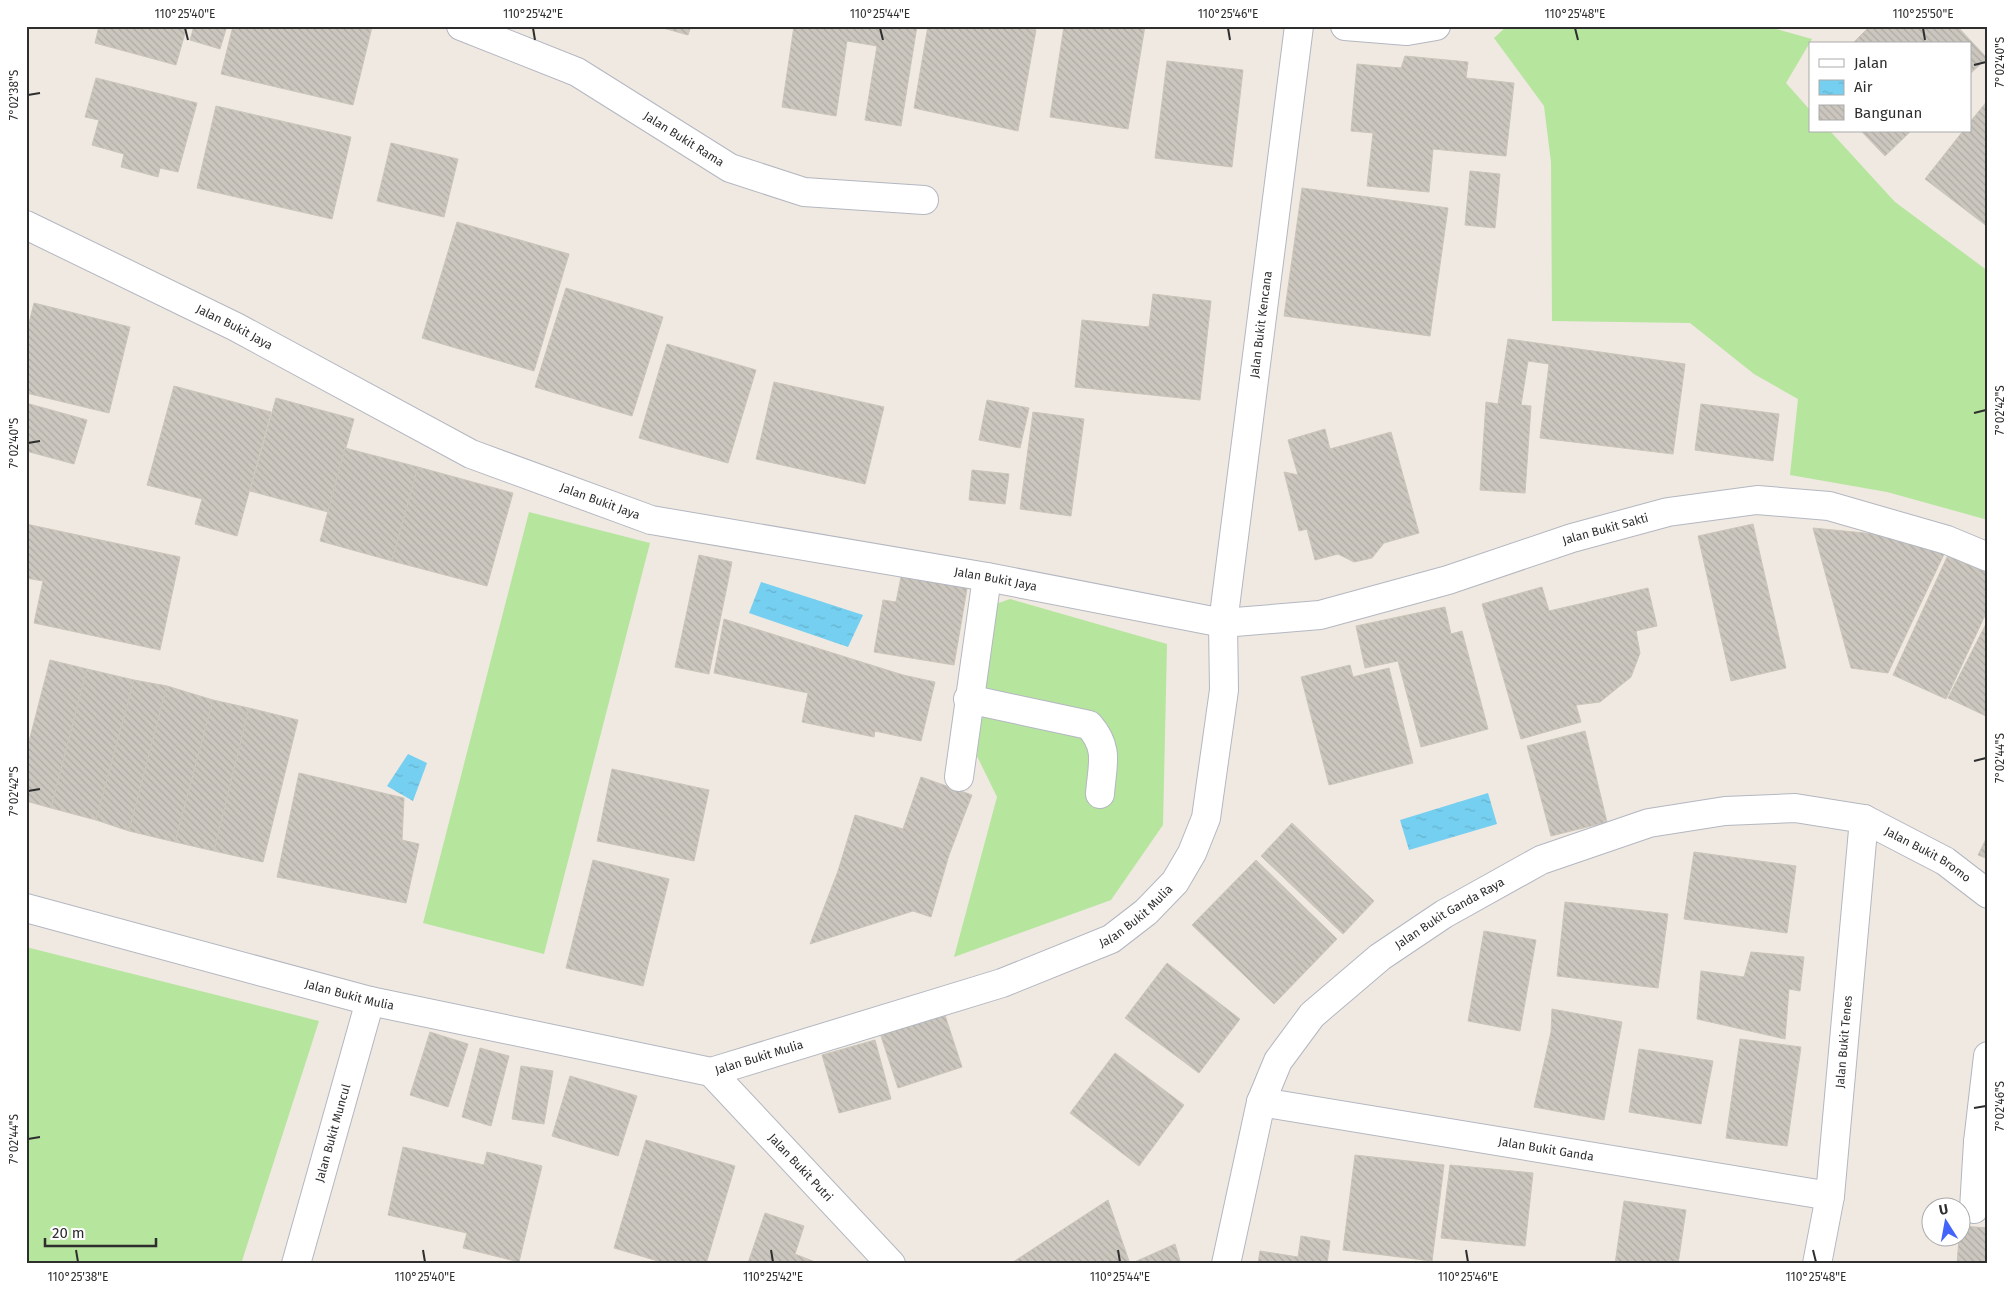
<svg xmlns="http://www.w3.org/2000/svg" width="2014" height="1290" font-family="'Fira Sans',sans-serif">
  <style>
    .grass { fill: #b6e59e }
    .water { fill: url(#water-ripples) }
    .building { fill: url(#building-back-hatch); stroke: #cbc5ba }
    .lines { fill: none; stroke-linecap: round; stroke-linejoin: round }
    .minor-casing { stroke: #b4b7c1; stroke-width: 30 }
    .minor { stroke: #fff; stroke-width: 28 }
    .ticks { fill: none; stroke: #2e2e2e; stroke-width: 2 }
    .labels { text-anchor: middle; stroke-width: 4; stroke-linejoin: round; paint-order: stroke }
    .street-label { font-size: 12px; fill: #2e2e2e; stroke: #fff }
    .neatline { fill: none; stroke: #2e2e2e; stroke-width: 2 }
    .ticks-label { font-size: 12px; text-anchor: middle; fill: #2e2e2e }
  </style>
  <defs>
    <pattern id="water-ripples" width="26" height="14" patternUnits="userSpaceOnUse" patternTransform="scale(1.25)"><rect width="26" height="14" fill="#75cff0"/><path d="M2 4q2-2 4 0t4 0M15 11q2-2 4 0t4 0" fill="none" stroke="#66b2ce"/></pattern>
    <pattern id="building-back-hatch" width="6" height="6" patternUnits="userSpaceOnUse" patternTransform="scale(1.25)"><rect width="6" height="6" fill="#cbc7bf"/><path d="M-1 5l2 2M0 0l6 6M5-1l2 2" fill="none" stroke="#afaba4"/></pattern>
  </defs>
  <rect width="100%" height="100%" fill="#efe9e1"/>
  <g class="grass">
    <path d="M1507 26H1766L1812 39 1786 83 1810 110V131H1830L1895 202 1988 271V520L1887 492 1790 475 1798 399 1754 374 1690 323 1552 321 1551 162 1544 106 1494 38Z"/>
    <path d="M529 512 650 543 544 954 423 923Z"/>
    <path d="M1010 599 1167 644 1163 825 1111 900 954 957 997 797 977 756 993 605Z"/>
    <path d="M26 947 319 1021 241 1264H26Z"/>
  </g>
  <g class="water">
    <path d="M761 582 863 615 848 647 749 613Z"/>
    <path d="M408 754 427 763 413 801 387 786Z"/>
    <path d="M1488 793 1497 824 1409 850 1400 820Z"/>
  </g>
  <g class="building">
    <path d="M99 26H187L176 65 95 43Z"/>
    <path d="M194 26H227L220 49 190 40Z"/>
    <path d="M233 26 372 27 353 105 221 74Z"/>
    <path d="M656 26H691L688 35Z"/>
    <path d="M794 26H917L901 126 865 120 877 46 847 41 836 116 782 107Z"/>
    <path d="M928 26H1018L1036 30 1018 131 914 108Z"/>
    <path d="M1064 26H1145L1128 129 1050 117Z"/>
    <path d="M1870 26H1957L1987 58 1970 74V44H1852Z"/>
    <path d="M1405 56 1468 62 1466 78 1514 83 1506 156 1433 149 1429 192 1367 186 1373 133 1351 131 1357 64 1401 68Z"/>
    <path d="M1167 61 1243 70 1232 167 1155 158Z"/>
    <path d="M96 78 197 103 178 172 160 168 158 177 121 167 124 154 92 145 99 120 85 117Z"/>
    <path d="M1988 100V227L1925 179 1963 131H1970V122Z"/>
    <path d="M216 106 351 137 332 219 197 188Z"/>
    <path d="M1861 131H1911L1885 156Z"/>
    <path d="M391 143 458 159 444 217 377 201Z"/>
    <path d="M1470 171 1500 174 1495 228 1465 225Z"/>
    <path d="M1302 188 1448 208 1430 336 1284 316Z"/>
    <path d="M457 222 569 254 534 371 422 338Z"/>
    <path d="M566 288 663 317 632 416 535 387Z"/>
    <path d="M1153 294 1211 301 1200 400 1075 387 1082 320 1149 327Z"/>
    <path d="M34 303 130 327 109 413 26 393V335Z"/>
    <path d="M1508 339 1685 364 1673 454 1540 438 1549 364 1528 361 1521 405 1531 406 1525 493 1480 490 1486 402 1498 404Z"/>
    <path d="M667 344 756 370 728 463 639 438Z"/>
    <path d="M774 382 884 407 865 484 756 459Z"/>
    <path d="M174 386 271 412 237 536 195 524 202 499 147 485Z"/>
    <path d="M276 398 354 419 328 512 250 491Z"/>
    <path d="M987 400 1029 408 1020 448 979 440Z"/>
    <path d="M26 403 87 420 74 464 26 451Z"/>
    <path d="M1701 404 1779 414 1773 461 1695 450Z"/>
    <path d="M1033 412 1084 419 1071 516 1020 509Z"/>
    <path d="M1325 429 1330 449 1391 432 1419 533 1384 543 1372 558 1354 562 1338 554 1315 560 1307 529 1299 531 1284 472 1298 475 1288 440Z"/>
    <path d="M345 448 418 467 392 561 320 541Z"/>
    <path d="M418 467 513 493 487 586 392 561Z"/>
    <path d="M972 470 1009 474 1005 504 969 500Z"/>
    <path d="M26 524 180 557 160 650 34 623 43 581 26 578Z"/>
    <path d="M1753 524 1786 668 1731 681 1698 536Z"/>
    <path d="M1813 528 1875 534 1920 544 1945 552 1888 673 1851 668Z"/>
    <path d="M699 555 732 562 709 674 675 667Z"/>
    <path d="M1948 555 1988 573V609L1946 699 1893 675Z"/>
    <path d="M902 572 968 583 954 665 874 652 883 600 896 602Z"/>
    <path d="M1542 587 1549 611 1648 588 1657 626 1636 631 1640 653 1631 677 1600 702 1576 705 1581 722 1521 739 1482 604Z"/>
    <path d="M1445 607 1451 634 1462 631 1488 729 1421 747 1398 661 1365 668 1356 626Z"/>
    <path d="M724 619 903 675 935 682 921 741 875 731 874 737 802 722 808 693 714 673Z"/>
    <path d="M1988 620V717L1948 698Z"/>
    <path d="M50 660 87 669 51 808 26 801V753Z"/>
    <path d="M1350 665 1353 677 1389 668 1413 763 1329 785 1301 677Z"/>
    <path d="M87 669 134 680 96 820 51 808Z"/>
    <path d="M134 680 167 686 129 831 96 820Z"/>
    <path d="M167 686 213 700 175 842 129 831Z"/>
    <path d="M213 700 249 708 214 851 175 842Z"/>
    <path d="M249 708 298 720 263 862 214 851Z"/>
    <path d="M1585 731 1607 822 1551 836 1527 746Z"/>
    <path d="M612 769 709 790 694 861 597 841Z"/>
    <path d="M299 773 404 798 402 840 419 844 406 903 277 877Z"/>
    <path d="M921 777 972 795 949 855 931 917 913 911 810 944 838 871 855 815 903 829Z"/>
    <path d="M1292 823 1374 901 1343 934 1261 856Z"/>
    <path d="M1988 835V859L1978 855Z"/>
    <path d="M1694 852 1796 866 1787 933 1684 919Z"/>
    <path d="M593 860 669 879 643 986 566 968Z"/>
    <path d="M1256 860 1337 939 1274 1004 1192 925Z"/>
    <path d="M1565 902 1668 914 1658 988 1557 976Z"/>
    <path d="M1484 931 1536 940 1520 1031 1468 1021Z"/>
    <path d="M1751 952 1804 957 1800 991 1789 989 1785 1039 1697 1019 1701 971 1744 977Z"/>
    <path d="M1167 963 1240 1019 1199 1073 1125 1018Z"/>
    <path d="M942 1006 962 1067 898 1088 878 1027Z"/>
    <path d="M1552 1009 1622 1022 1604 1120 1534 1107 1551 1032Z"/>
    <path d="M430 1032 468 1044 448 1107 410 1095Z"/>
    <path d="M1740 1039 1801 1047 1787 1146 1726 1138Z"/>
    <path d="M875 1040 891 1099 839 1113 822 1055Z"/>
    <path d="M480 1048 509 1056 491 1126 462 1117Z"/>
    <path d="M1639 1049 1713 1061 1701 1124 1629 1112Z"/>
    <path d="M1115 1053 1184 1105 1139 1166 1070 1113Z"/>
    <path d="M521 1066 553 1071 544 1124 512 1119Z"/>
    <path d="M570 1076 637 1096 618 1156 552 1136Z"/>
    <path d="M646 1140 735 1166 706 1264H668L614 1248Z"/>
    <path d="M403 1147 484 1165 487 1152 542 1166 519 1262 463 1248 467 1233 388 1215Z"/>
    <path d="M1355 1155 1444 1165 1432 1261 1343 1250Z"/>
    <path d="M1450 1165 1533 1173 1525 1246 1441 1238Z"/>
    <path d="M1108 1200 1130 1264 1175 1244 1181 1264H1010Z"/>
    <path d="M1624 1201 1686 1210 1678 1264H1615Z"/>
    <path d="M765 1213 804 1226 795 1254 820 1264 748 1263Z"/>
    <path d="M1962 1226 1988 1228V1264H1957L1959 1238H1962Z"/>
    <path d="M1301 1236 1330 1241 1327 1264H1258L1260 1251 1298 1257Z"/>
  </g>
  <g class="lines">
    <defs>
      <g id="minor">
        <path id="s1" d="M461 26 577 72 730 168 804 192 924 200"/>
        <path d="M1345 26 1407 31 1436 26"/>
        <path id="s2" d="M26 225 236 327 471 454 651 520 987 577 1223 623 1320 615 1448 580 1572 538 1668 512 1757 500 1829 506 1947 540 1988 557"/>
        <path d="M968 699 1089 725C1110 749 1102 765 1100 794"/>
        <path d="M959 777 987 577"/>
        <path id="s3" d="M26 908 370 1001 711 1072 1002 983 1111 939 1146 912 1175 882 1192 853 1206 818 1224 690 1223 623 1299 26"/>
        <path d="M1988 1056 1978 1142 1988 1144"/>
        <path id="s4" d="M711 1072 891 1264"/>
        <path id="s5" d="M1261 1102 1830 1196"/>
        <path d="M1974 1209 1978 1142"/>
        <path id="s6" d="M296 1264 370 1001"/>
        <path id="s7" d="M1226 1264 1261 1102 1278 1061 1312 1015 1380 957 1444 914 1541 860 1649 823 1725 811 1795 808 1864 819 1945 861 1988 894"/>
        <path id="s8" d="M1817 1264 1830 1196 1864 819"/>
      </g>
    </defs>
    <use href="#minor" class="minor-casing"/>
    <use href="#minor" class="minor"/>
  </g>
  <path class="ticks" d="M185 28 188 40M533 28 535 40M880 28 883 40M1228 28 1230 40M1575 28 1578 40M1923 28 1925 40M1974 65 1986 62M28 95 40 93M1974 413 1986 410M28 443 40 441M1974 761 1986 758M28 791 40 789M1974 1108 1986 1106M28 1139 40 1137M76 1250 78 1262M423 1250 425 1262M771 1250 773 1262M1118 1250 1120 1262M1466 1250 1468 1262M1813 1250 1816 1262"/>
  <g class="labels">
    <g class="street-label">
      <text dy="4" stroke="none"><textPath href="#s1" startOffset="251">Jalan Bukit Rama</textPath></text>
      <text dy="4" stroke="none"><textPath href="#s3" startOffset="1781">Jalan Bukit Kencana</textPath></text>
      <text dy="4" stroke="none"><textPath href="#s2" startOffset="232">Jalan Bukit Jaya</textPath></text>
      <text dy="4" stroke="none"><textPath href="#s2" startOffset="638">Jalan Bukit Jaya</textPath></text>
      <text dy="4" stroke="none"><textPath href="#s2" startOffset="1669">Jalan Bukit Sakti</textPath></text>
      <text dy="4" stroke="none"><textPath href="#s2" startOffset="1042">Jalan Bukit Jaya</textPath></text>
      <text dy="4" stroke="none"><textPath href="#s7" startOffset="949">Jalan Bukit Bromo</textPath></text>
      <text dy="4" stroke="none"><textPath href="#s3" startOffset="1160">Jalan Bukit Mulia</textPath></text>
      <text dy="4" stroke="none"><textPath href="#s7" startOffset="439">Jalan Bukit Ganda Raya</textPath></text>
      <text dy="4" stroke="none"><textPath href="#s3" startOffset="335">Jalan Bukit Mulia</textPath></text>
      <text dy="4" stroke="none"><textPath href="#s8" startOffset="224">Jalan Bukit Tenes</textPath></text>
      <text dy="4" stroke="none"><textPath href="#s3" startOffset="755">Jalan Bukit Mulia</textPath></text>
      <text dy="4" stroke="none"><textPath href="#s6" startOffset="136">Jalan Bukit Muncul</textPath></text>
      <text dy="4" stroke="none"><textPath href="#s5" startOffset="289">Jalan Bukit Ganda</textPath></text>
      <text dy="4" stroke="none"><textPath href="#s4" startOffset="131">Jalan Bukit Putri</textPath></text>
    </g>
  </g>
  <rect width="2014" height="1290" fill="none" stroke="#ffffff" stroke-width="55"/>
  <rect x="1809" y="42" width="162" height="90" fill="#ffffff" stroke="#ababab"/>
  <rect x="1819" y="59" width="25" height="8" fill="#ffffff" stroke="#ababab"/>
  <text x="1854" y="68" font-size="15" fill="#2e2e2e">Jalan</text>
  <rect x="1819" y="80" width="25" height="15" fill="url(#water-ripples)" stroke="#ababab"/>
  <text x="1854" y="92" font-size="15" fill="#2e2e2e">Air</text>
  <rect x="1819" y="105" width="25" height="15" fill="url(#building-back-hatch)" stroke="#ababab"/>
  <text x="1854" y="118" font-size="15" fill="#2e2e2e">Bangunan</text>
  <g transform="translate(1946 1222) rotate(349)"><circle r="24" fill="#ffffff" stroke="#ababab"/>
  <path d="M0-4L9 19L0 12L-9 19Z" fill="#4264fb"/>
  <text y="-8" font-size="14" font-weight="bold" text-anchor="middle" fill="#2e2e2e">U</text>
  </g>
  <path d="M45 1238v8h111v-8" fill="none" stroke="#2e2e2e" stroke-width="2.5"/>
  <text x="52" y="1238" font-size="15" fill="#2e2e2e" stroke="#ffffff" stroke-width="4" paint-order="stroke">20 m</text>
  <rect x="28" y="28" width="1958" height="1234" class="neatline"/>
  <g class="ticks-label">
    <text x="185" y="18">110°25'40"E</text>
    <text x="533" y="18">110°25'42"E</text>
    <text x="880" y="18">110°25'44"E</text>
    <text x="1228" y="18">110°25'46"E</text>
    <text x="1575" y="18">110°25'48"E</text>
    <text x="1923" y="18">110°25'50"E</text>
    <text transform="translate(2000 62) rotate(-90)" y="4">7°02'40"S</text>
    <text transform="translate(14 95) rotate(-90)" y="4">7°02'38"S</text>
    <text transform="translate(2000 410) rotate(-90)" y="4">7°02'42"S</text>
    <text transform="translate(14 443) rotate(-90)" y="4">7°02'40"S</text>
    <text transform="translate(2000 758) rotate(-90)" y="4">7°02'44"S</text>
    <text transform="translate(14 791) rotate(-90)" y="4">7°02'42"S</text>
    <text transform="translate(2000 1106) rotate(-90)" y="4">7°02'46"S</text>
    <text transform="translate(14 1139) rotate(-90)" y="4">7°02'44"S</text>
    <text x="78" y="1281">110°25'38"E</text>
    <text x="425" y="1281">110°25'40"E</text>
    <text x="773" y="1281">110°25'42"E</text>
    <text x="1120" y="1281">110°25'44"E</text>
    <text x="1468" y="1281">110°25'46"E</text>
    <text x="1816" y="1281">110°25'48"E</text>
  </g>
</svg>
